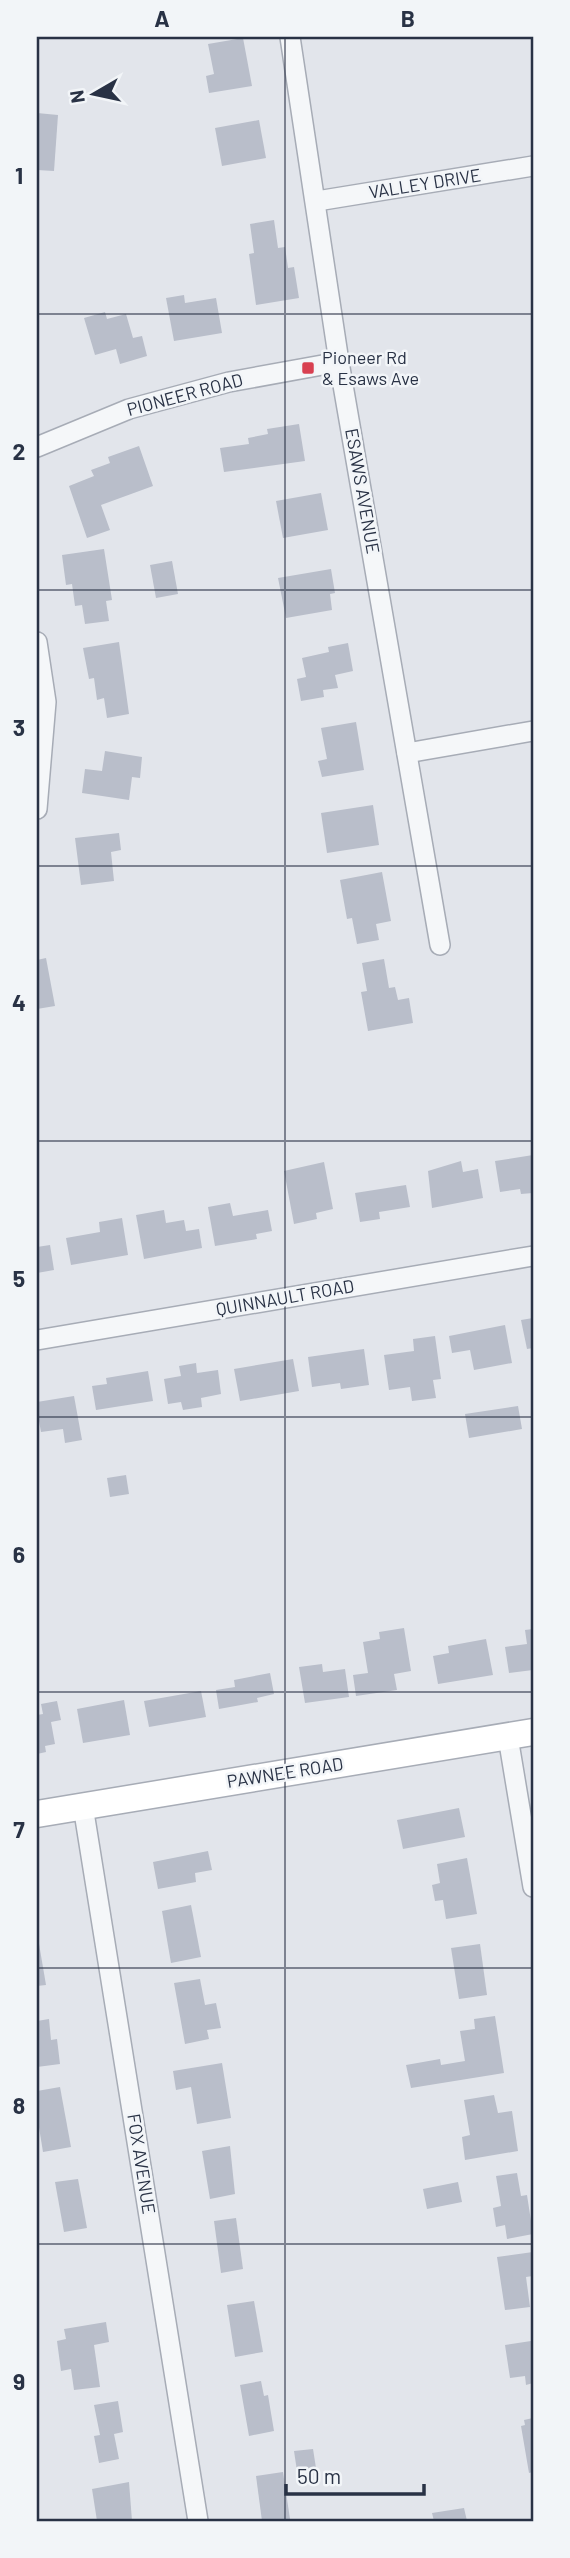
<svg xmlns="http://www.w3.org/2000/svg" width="570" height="2558" font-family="Barlow,sans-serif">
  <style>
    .building { fill: #b9beca }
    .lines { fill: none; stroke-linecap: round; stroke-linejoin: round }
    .street-casing { stroke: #a7acb6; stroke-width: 22 }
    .secondary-casing { stroke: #a7acb6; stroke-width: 29 }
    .street { stroke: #f5f7f9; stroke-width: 19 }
    .secondary { stroke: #fff; stroke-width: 26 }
    .grid { fill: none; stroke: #293245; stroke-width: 2; stroke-opacity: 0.55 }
    .poi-dot { fill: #d84051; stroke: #f2f5f8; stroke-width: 2.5 }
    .labels { text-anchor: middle; stroke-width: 5; stroke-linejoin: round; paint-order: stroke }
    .street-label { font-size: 18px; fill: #293245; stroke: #f2f5f8 }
    .poi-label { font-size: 18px; fill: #293245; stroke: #f2f5f8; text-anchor: start }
    .neatline { fill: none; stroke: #293245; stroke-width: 2.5 }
    .grid-label { font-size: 23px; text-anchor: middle; font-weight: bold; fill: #293245 }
  </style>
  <rect width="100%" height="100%" fill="#e2e5eb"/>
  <g class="building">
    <path d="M243 38 252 86 209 93 206 76 214 74 208 44Z"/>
    <path d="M37 113 58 115 54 171 37 170Z"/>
    <path d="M259 120 266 158 222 166 215 128Z"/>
    <path d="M274 220 278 248 285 247 288 268 294 267 299 298 256 305 249 254 254 253 250 224Z"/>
    <path d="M184 295 185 303 216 298 222 333 174 341 166 298Z"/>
    <path d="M105 312 107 319 126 314 133 338 142 336 147 356 120 364 116 349 95 355 84 318Z"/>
    <path d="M299 424 305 461 224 472 220 448 249 444 248 438 268 434 267 429Z"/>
    <path d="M139 446 153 486 101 505 110 530 87 538 69 486 94 476 91 470 110 463 108 457Z"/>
    <path d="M321 493 328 530 283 538 276 501Z"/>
    <path d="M104 549 112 600 106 601 109 621 85 624 82 605 75 606 72 584 66 585 62 555Z"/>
    <path d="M172 561 178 594 156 598 150 565Z"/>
    <path d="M331 569 335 593 330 594 332 610 286 618 278 578Z"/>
    <path d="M119 642 129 714 107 718 104 698 97 700 94 678 89 679 83 648Z"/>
    <path d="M348 643 353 671 335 675 338 688 323 690 324 697 301 701 297 679 306 677 302 658 329 652 328 647Z"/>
    <path d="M356 722 364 770 322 777 318 761 327 759 321 728Z"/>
    <path d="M105 751 142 757 140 778 132 777 129 800 82 793 85 769 102 771Z"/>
    <path d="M373 805 379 845 327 853 321 813Z"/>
    <path d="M119 833 121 850 111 852 114 881 81 885 75 838Z"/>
    <path d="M382 872 391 921 376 924 379 940 357 944 352 918 347 919 340 880Z"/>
    <path d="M46 958 55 1006 37 1009V960Z"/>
    <path d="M384 959 389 988 395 987 398 1000 409 998 413 1023 368 1031 361 992 367 991 362 963Z"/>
    <path d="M533 1155V1193L521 1194 520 1189 500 1192 495 1161Z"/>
    <path d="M461 1161 463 1172 478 1169 483 1198 432 1208 428 1171Z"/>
    <path d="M324 1162 333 1209 316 1213 317 1219 294 1224 284 1171Z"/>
    <path d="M406 1185 410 1207 379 1212 380 1219 360 1222 355 1193Z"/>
    <path d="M230 1203 233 1216 268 1210 272 1231 256 1234 257 1239 215 1246 208 1207Z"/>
    <path d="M164 1210 166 1223 184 1220 186 1231 199 1229 202 1248 144 1259 136 1215Z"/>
    <path d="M122 1218 128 1255 71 1265 66 1238 100 1232 99 1222Z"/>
    <path d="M50 1245 54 1270 37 1273V1247Z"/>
    <path d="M533 1318V1348L527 1349 521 1320Z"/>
    <path d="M505 1325 512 1363 474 1370 470 1350 452 1353 449 1336Z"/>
    <path d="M435 1336 441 1379 433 1380 436 1398 412 1401 410 1387 389 1390 384 1355 414 1351 413 1339Z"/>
    <path d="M364 1349 369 1385 341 1389 340 1383 312 1387 308 1357Z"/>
    <path d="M293 1359 299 1391 240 1401 234 1369Z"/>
    <path d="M196 1363 197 1373 218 1370 221 1394 201 1398 202 1407 183 1410 181 1402 168 1404 164 1379 181 1376 179 1366Z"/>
    <path d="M148 1371 153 1401 96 1410 92 1386 107 1384 106 1378Z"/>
    <path d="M74 1396 82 1440 65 1443 63 1429 41 1432 39 1421 37 1422V1402Z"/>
    <path d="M518 1406 522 1429 469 1438 465 1414Z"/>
    <path d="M126 1475 129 1494 110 1497 107 1478Z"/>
    <path d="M404 1628 411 1671 394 1674 397 1690 356 1696 353 1675 368 1673 363 1642 380 1639 379 1632Z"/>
    <path d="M533 1629V1670L509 1673 505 1647 527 1644 525 1630Z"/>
    <path d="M486 1639 493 1675 438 1684 433 1656 449 1653 448 1646Z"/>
    <path d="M322 1664 323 1672 345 1669 349 1697 305 1703 299 1667Z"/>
    <path d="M270 1673 274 1694 257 1698 258 1702 219 1709 216 1690 235 1687 234 1680Z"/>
    <path d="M201 1691 206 1717 149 1727 144 1701Z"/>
    <path d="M124 1700 130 1735 83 1743 77 1709Z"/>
    <path d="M57 1701 61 1720 51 1722 55 1744 45 1746 46 1752 37 1754V1715L43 1714 41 1704Z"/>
    <path d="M459 1808 465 1837 403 1849 397 1820Z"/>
    <path d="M208 1851 212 1870 195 1873 196 1882 158 1889 153 1862Z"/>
    <path d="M467 1858 477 1914 446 1919 443 1900 435 1901 432 1885 440 1883 437 1864Z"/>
    <path d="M191 1905 201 1957 171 1963 162 1911Z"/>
    <path d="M37 1932 46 1985 37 1986Z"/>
    <path d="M480 1944 487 1995 459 1999 451 1948Z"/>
    <path d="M200 1979 205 2005 216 2003 221 2028 207 2030 209 2039 185 2044 174 1983Z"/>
    <path d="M495 2016 504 2073 411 2088 406 2065 440 2059 441 2065 465 2061 460 2031 475 2029 474 2019Z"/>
    <path d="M49 2019 51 2040 57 2039 60 2064 37 2067V2021Z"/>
    <path d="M222 2063 231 2118 197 2124 191 2087 176 2090 173 2071Z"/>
    <path d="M60 2087 71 2147 43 2152 37 2115V2091Z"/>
    <path d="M494 2095 498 2113 512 2111 518 2151 465 2160 462 2137 470 2135 464 2100Z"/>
    <path d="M230 2146 235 2194 210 2199 202 2151Z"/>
    <path d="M517 2173 521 2196 527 2195 533 2234 507 2239 505 2225 496 2227 493 2208 501 2206 496 2176Z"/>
    <path d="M78 2179 87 2228 64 2232 55 2182Z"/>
    <path d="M458 2182 462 2202 427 2209 423 2189Z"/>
    <path d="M236 2218 243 2269 221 2273 214 2221Z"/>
    <path d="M533 2252V2276L526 2277 530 2307 505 2310 497 2257Z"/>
    <path d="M254 2301 263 2352 235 2357 227 2305Z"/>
    <path d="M106 2322 109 2342 94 2345 100 2387 74 2390 71 2369 61 2371 57 2341 66 2339 64 2329Z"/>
    <path d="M531 2341 533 2383 526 2385 525 2376 510 2378 505 2345Z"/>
    <path d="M261 2381 264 2396 268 2395 274 2431 249 2436 240 2385Z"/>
    <path d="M118 2401 123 2432 114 2434 119 2459 99 2463 94 2436 100 2435 94 2405Z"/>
    <path d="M533 2418V2472L529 2473 521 2426 525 2425 524 2420Z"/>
    <path d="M313 2449 316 2468 297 2471 294 2451Z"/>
    <path d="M283 2472 290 2519 262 2521 256 2476Z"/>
    <path d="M129 2482 132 2521H97L92 2489Z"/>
    <path d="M464 2508 467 2521H434L432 2513Z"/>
  </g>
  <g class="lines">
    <defs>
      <g id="street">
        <path d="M290 37 339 362 440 945"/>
        <path d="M317 201 533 166"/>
        <path d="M37 447 129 409 229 382 339 362"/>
        <path d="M37 642 46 702 37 809"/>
        <path d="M407 753 533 731"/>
        <path d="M37 1340 533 1256"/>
        <path d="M508 1737 533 1887"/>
        <path d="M83 1806 198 2521"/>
      </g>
      <path id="secondary" d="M37 1814 533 1732"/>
    </defs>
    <use href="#street" class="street-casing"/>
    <use href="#secondary" class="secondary-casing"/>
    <use href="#street" class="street"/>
    <use href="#secondary" class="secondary"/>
  </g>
  <path class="grid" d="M285 37V2521M37 314H533M37 590H533M37 866H533M37 1141H533M37 1417H533M37 1692H533M37 1968H533M37 2244H533"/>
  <rect class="poi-dot" x="301" y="361" width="14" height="14" rx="3.5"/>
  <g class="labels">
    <g class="street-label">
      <text transform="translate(425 184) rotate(-9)" y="6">VALLEY DRIVE</text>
      <text transform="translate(185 395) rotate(-15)" y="6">PIONEER ROAD</text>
      <text transform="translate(362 491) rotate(80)" y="6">ESAWS AVENUE</text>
      <text transform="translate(285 1298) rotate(-10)" y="6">QUINNAULT ROAD</text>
      <text transform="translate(285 1773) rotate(-9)" y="6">PAWNEE ROAD</text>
      <text transform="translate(141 2164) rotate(81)" y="6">FOX AVENUE</text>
    </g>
    <g class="poi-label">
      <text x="322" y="364">Pioneer Rd<tspan x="322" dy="21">&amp; Esaws Ave</tspan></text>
    </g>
  </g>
  <rect width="570" height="2558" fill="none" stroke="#f2f5f8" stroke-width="77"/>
  <g transform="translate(94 94) rotate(261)" stroke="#f2f5f8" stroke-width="5" paint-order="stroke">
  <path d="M0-5L12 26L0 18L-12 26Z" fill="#293245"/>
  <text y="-10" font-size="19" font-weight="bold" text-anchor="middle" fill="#293245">N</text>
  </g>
  <path d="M286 2484v10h138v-10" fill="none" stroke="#293245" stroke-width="3.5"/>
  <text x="297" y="2484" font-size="21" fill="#293245" stroke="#f2f5f8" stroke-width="5" paint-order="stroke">50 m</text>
  <rect x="38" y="38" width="494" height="2482" class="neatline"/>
  <g class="grid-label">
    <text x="162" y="27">A</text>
    <text x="408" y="27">B</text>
    <text x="19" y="184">1</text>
    <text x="19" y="460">2</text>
    <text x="19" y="736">3</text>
    <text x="19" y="1011">4</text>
    <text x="19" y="1287">5</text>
    <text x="19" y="1563">6</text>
    <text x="19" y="1838">7</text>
    <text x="19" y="2114">8</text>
    <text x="19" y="2390">9</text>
  </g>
</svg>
